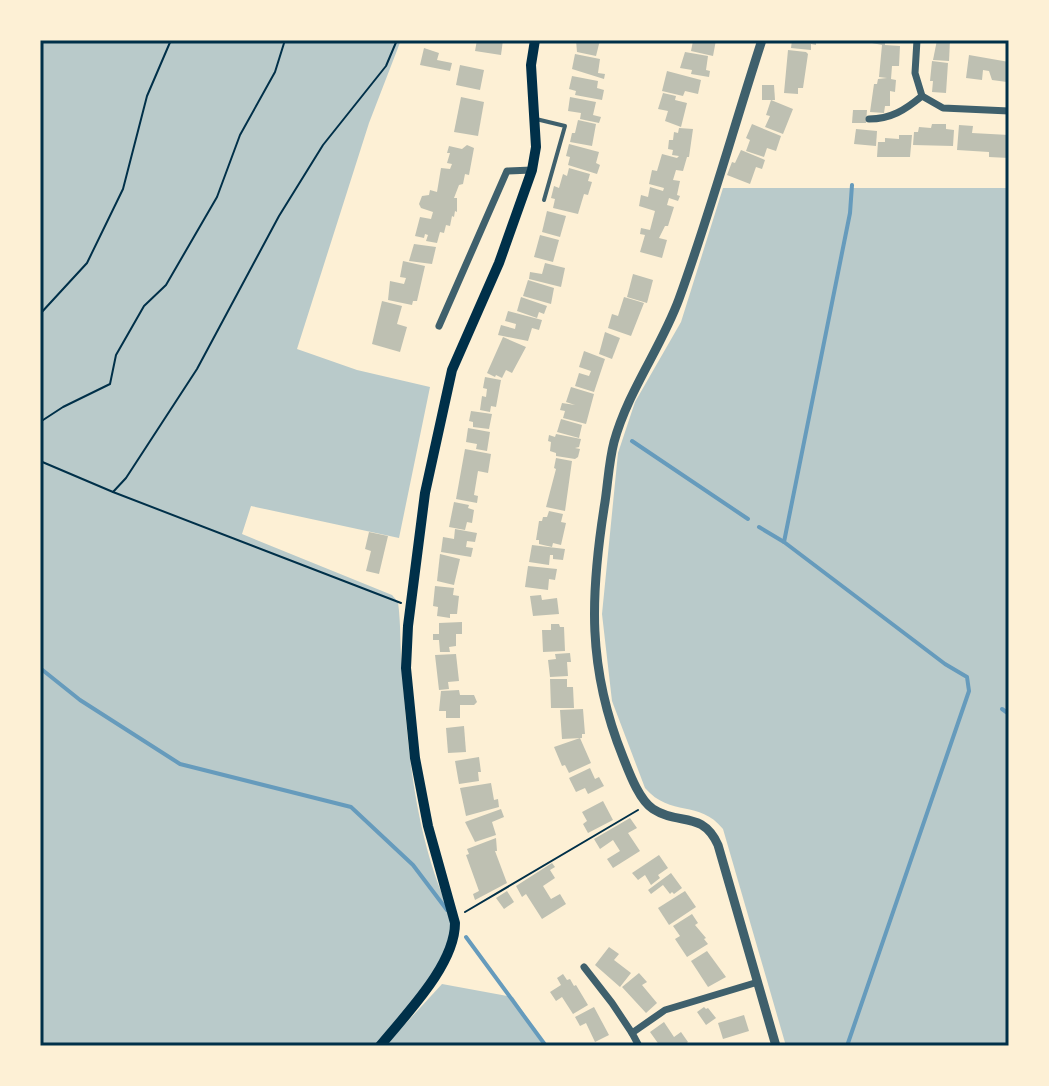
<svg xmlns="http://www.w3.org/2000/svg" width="1049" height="1086" font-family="'Varela Round',sans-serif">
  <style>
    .green { fill: #b9caca }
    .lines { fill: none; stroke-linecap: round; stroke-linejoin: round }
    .stream { stroke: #669bbc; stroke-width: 4 }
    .building { fill: #bec0b2 }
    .path { stroke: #003049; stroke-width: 2 }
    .service { stroke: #3f606c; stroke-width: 4 }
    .minor { stroke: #3f606c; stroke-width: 7 }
    .tertiary { stroke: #3f606c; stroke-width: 9 }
    .secondary { stroke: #003049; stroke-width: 10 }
    .neatline { fill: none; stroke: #003049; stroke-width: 3 }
  </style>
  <rect width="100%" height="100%" fill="#fdf0d5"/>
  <g class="green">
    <path d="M40 40H401L369 123 297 349 357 370 430 387 399 538 251 506 242 534 392 595 398 602C401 624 400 647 402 670 408 754 416 846 455 923L435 977 378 1046H40Z"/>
    <path d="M723 188H1009V1046H786L723 829C699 799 671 818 645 788L612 701 602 614 618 453 635 402 681 322Z"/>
    <path d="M442 984 513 997 546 1046H385Z"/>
  </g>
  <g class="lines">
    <g class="stream">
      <path d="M632 441 748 519"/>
      <path d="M759 527 784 542"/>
      <path d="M40 668 80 700 180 764 351 807 413 865 447 910"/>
      <path d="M1002 709 1009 714"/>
      <path d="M466 937 546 1046"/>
      <path d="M847 1046 969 691 967 677 945 664 784 542 850 213 852 185"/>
    </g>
  </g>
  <g class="building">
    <path d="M477 40H503L501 55 475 51Z"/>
    <path d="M576 40H600L596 56 577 52Z"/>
    <path d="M716 40 713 56 691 51 693 41Z"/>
    <path d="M792 40H816V45L811 44V50L791 48Z"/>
    <path d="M872 40H885V45L900 46 899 66H892L891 79 896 80 895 92 890 91V106H885L884 113 870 112 874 84H877L878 79 887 78 879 77 882 45 872 43Z"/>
    <path d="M937 40H950L949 61 933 60Z"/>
    <path d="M424 48 439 53 437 60 452 63 450 71 420 65Z"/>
    <path d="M788 50 806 52 808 54 803 88H798V94L784 93Z"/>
    <path d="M685 52 708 56 706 70 710 71 709 77 691 74 692 70 680 68Z"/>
    <path d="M575 54 600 59 598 73 605 74 604 79 572 69Z"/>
    <path d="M969 55 1009 62 1007 82 992 80 989 71 983 70 982 80 966 78Z"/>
    <path d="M932 61 948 63 946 93 932 92 933 81H930Z"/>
    <path d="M460 65 484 70 480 90 456 85Z"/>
    <path d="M667 71 701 80 698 94 685 91 683 96 662 91Z"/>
    <path d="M572 76 598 81 597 88 604 90 602 100 575 95 576 91 569 89Z"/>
    <path d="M762 85H774L775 100H762Z"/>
    <path d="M663 93 676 96 675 100 687 103 681 127 665 121 668 111 658 109Z"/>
    <path d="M461 97 484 102 478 136 454 132Z"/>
    <path d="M570 97 596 102 593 115 601 117 599 123 580 119 581 113 568 111Z"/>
    <path d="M771 100 793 109 783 134 765 127 770 116 766 115Z"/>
    <path d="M853 110H867L866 123H852Z"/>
    <path d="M578 120 596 124 592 146 570 142 572 133H575Z"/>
    <path d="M752 124 781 136 776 151 767 148 764 157 746 151 750 140 746 138Z"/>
    <path d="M932 124H946V129L954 130 953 146 913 145 914 132H918L919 127 931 128Z"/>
    <path d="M959 125 973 126 972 133 1009 135V158L989 157V152L957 150Z"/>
    <path d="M679 128 693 129 689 157H687L683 171 676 170 673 180 680 181 677 195 680 196 678 201 669 198 667 205 674 207 668 226H665L659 238 667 240 662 258 640 252 645 235 640 234 641 228 650 230 655 211 639 206 641 195 648 197 650 187 663 191 664 188 649 184 652 170 657 171 662 154 677 158 679 156 672 155 673 150 668 149 669 140H673L674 132 678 133Z"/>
    <path d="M856 129 877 131 876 146 854 144Z"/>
    <path d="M899 135H912L910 157H877L878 142H885V138L899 139Z"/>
    <path d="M569 144 599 152 596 163 600 165 597 174 568 165 570 157 566 156Z"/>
    <path d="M467 145 474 148 469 175 465 174 463 184 459 185 454 198H457V212L455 211 454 217 452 216 450 226 446 225 444 233 440 232 437 243 426 241 428 235 425 234 424 238 415 236 420 217 431 219 433 212 421 208 419 204 422 196 429 195 430 190 437 192 441 168 450 169 452 164 447 163 450 153H447L449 146 462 149Z"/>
    <path d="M741 150 765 160 762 169 756 167 750 184 727 175 732 162 735 163Z"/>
    <path d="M569 168 590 174 588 181 592 182 588 195 584 194 578 214 553 208 555 199 551 198 554 186 559 188 563 174 567 176Z"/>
    <path d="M547 211 566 216 560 237 542 232Z"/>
    <path d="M540 235 559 240 553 262 534 257Z"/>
    <path d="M414 244 436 247 432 264 409 261Z"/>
    <path d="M403 261 425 266 417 301H413L412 305 388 300 390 281 404 284 406 278 400 277Z"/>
    <path d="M545 263 565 268 561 287 529 279 530 272 542 274Z"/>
    <path d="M633 274 653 280 647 303 627 297Z"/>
    <path d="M528 280 554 288 551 304 523 296Z"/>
    <path d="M521 297 547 306 544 314 539 312 537 318 517 311Z"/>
    <path d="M624 297 644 303 631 336 608 328 612 314 618 316Z"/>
    <path d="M382 301 402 306 397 324 407 327 400 352 372 344Z"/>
    <path d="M508 311 542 320 539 330 532 328 528 341 498 335 501 325 515 329 516 324 505 321Z"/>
    <path d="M605 332 620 338 612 359 599 354Z"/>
    <path d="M503 337 526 347 512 373 506 370 502 378 496 375 495 377 487 373Z"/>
    <path d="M584 351 605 359 594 392 575 386 579 373 589 376 591 371 579 367Z"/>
    <path d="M485 377 501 380 496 407 491 406 490 412 480 410 482 396 486 397 487 389 483 388Z"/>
    <path d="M571 387 594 394 586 424 563 418 565 411 560 410 562 403 575 405 566 402Z"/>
    <path d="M471 411 492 414 489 429 473 427V422L469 421Z"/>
    <path d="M561 419 582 425 579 438 557 432Z"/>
    <path d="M468 428 490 432 487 451 476 449 477 444 466 442Z"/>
    <path d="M556 434 581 439 579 447 575 448 580 449 578 457 575 459 556 456V453L550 451 551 442 548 441 549 435 555 437Z"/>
    <path d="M465 449 491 454 488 473 478 471 474 495 478 496 477 503 456 499Z"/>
    <path d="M556 458 572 461 565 511 546 507 556 469 554 468Z"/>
    <path d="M454 502 469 505 468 508 474 510 472 523 467 522 465 530 449 527Z"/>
    <path d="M549 511 563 514 561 522 566 523 561 545 553 543 552 547 539 544V540H536L539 521H542L543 517H547Z"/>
    <path d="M455 529 477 533 475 542 467 541 466 547 473 548 471 557 441 552 443 537 454 539Z"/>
    <path d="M369 532 388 536 379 574 366 571 371 551 365 549Z"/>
    <path d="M532 545 565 549 563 560 553 559V555H550L549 565 529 562Z"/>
    <path d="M440 554 460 559 454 585 437 581Z"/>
    <path d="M528 566 557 569 555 580 549 579 548 590 525 587Z"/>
    <path d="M435 586 454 588 453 595 459 596 457 614H450V618L437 616 438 607 433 606Z"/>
    <path d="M541 595 542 600 557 598 559 614 533 616 530 596Z"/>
    <path d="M462 622V634H456V646L449 647 450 652H440L439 640H433V634H439V623Z"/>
    <path d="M551 624H559L560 627H564L565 651 543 652 542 630H551Z"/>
    <path d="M570 653 571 662H567L568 676 550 677 548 660 556 659 555 654Z"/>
    <path d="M456 654 459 681 448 682 449 689 439 690 435 655Z"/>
    <path d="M550 679H567V687H573L574 708H551Z"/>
    <path d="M459 690 460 695H474L477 702 474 705H460V718H446V711H439L441 691Z"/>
    <path d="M583 709 585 734H582V738L562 739 560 710Z"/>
    <path d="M464 726 466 752 448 753 446 728Z"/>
    <path d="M580 738 591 763 569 773 565 765 562 766 554 747Z"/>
    <path d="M479 757 481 772H478L479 781 459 784 455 761Z"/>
    <path d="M590 768 595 779 599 777 604 786 588 794 585 788 576 792 569 778Z"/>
    <path d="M491 783 494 800 498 799 499 807 466 816 460 788Z"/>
    <path d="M603 801 613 820 588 833 583 824 587 821 582 812Z"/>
    <path d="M501 809 504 817 492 822 496 835 475 842 465 822Z"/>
    <path d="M630 818 637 828 628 833 640 851 613 868 607 859 620 851 613 840 600 849 594 839Z"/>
    <path d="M496 838 497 851H495L507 883 475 900 473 894 479 891 466 855 469 854 467 849Z"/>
    <path d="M659 855 668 868 658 875 660 878 651 885 645 875 638 880 632 873Z"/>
    <path d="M552 863 555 867 550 870 555 878 543 886 551 899 560 894 566 904 542 919 526 894 522 897 516 886Z"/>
    <path d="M671 873 682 888 674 894 672 892 670 894 663 885 651 894 648 890Z"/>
    <path d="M507 891 514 902 504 909 496 898Z"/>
    <path d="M685 891 696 907 669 925 658 908Z"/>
    <path d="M692 914 698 923 695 925 706 938 704 939 708 944 687 957 675 939 680 936 673 926Z"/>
    <path d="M609 947 619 954 614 960 631 973 620 987 595 965Z"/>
    <path d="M707 951 726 977 708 987 691 961Z"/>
    <path d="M639 973 647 982 642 985 657 1003 646 1013 622 987Z"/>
    <path d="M563 974 567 980 570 979 574 986 576 985 588 1005 573 1014 562 997 556 1001 550 992 561 985 557 978Z"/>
    <path d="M594 1007 609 1035 595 1042 586 1023 580 1026 575 1017Z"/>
    <path d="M704 1007 706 1009 708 1008 716 1018 706 1025 697 1012Z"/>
    <path d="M744 1015 749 1031 723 1039 718 1023Z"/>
    <path d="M664 1022 674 1037 681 1032 688 1042 683 1046H660L650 1032Z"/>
  </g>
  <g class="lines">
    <g class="path">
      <path d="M40 314 87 263 123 189 147 96 171 40"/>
      <path d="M40 422 63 407 110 384 116 355 144 306 166 285 217 197 240 135 275 72 285 40"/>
      <path d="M40 461 113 492 401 603"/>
      <path d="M113 492 126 478 197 369 279 216 323 145 386 66 397 40"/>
      <path d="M465 912 638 810"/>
    </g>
    <path class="service" d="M536 119 565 126 544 200"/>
    <g class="minor">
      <path d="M917 40 915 73 922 96 943 108 1009 111"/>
      <path d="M869 119C891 119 905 110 922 96"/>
      <path d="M439 326 507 171 532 170"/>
      <path d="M584 967 612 1003 632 1033"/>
      <path d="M639 1046 632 1033 665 1010 758 982"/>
    </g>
    <path class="tertiary" d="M762 40C734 126 710 214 679 299 661 348 628 391 614 442 609 461 608 482 605 502 590 595 587 668 623 757 629 772 639 800 653 809 679 826 702 810 718 845L776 1046"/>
    <path class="secondary" d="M380 1046C406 1014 455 965 455 923L428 826 415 758 406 668 408 626 425 493 452 370 499 263 532 170 536 147 531 65 535 40"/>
  </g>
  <rect width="1049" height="1086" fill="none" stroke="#fdf0d5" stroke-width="84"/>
  <rect x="42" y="42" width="965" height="1002" class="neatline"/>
</svg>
